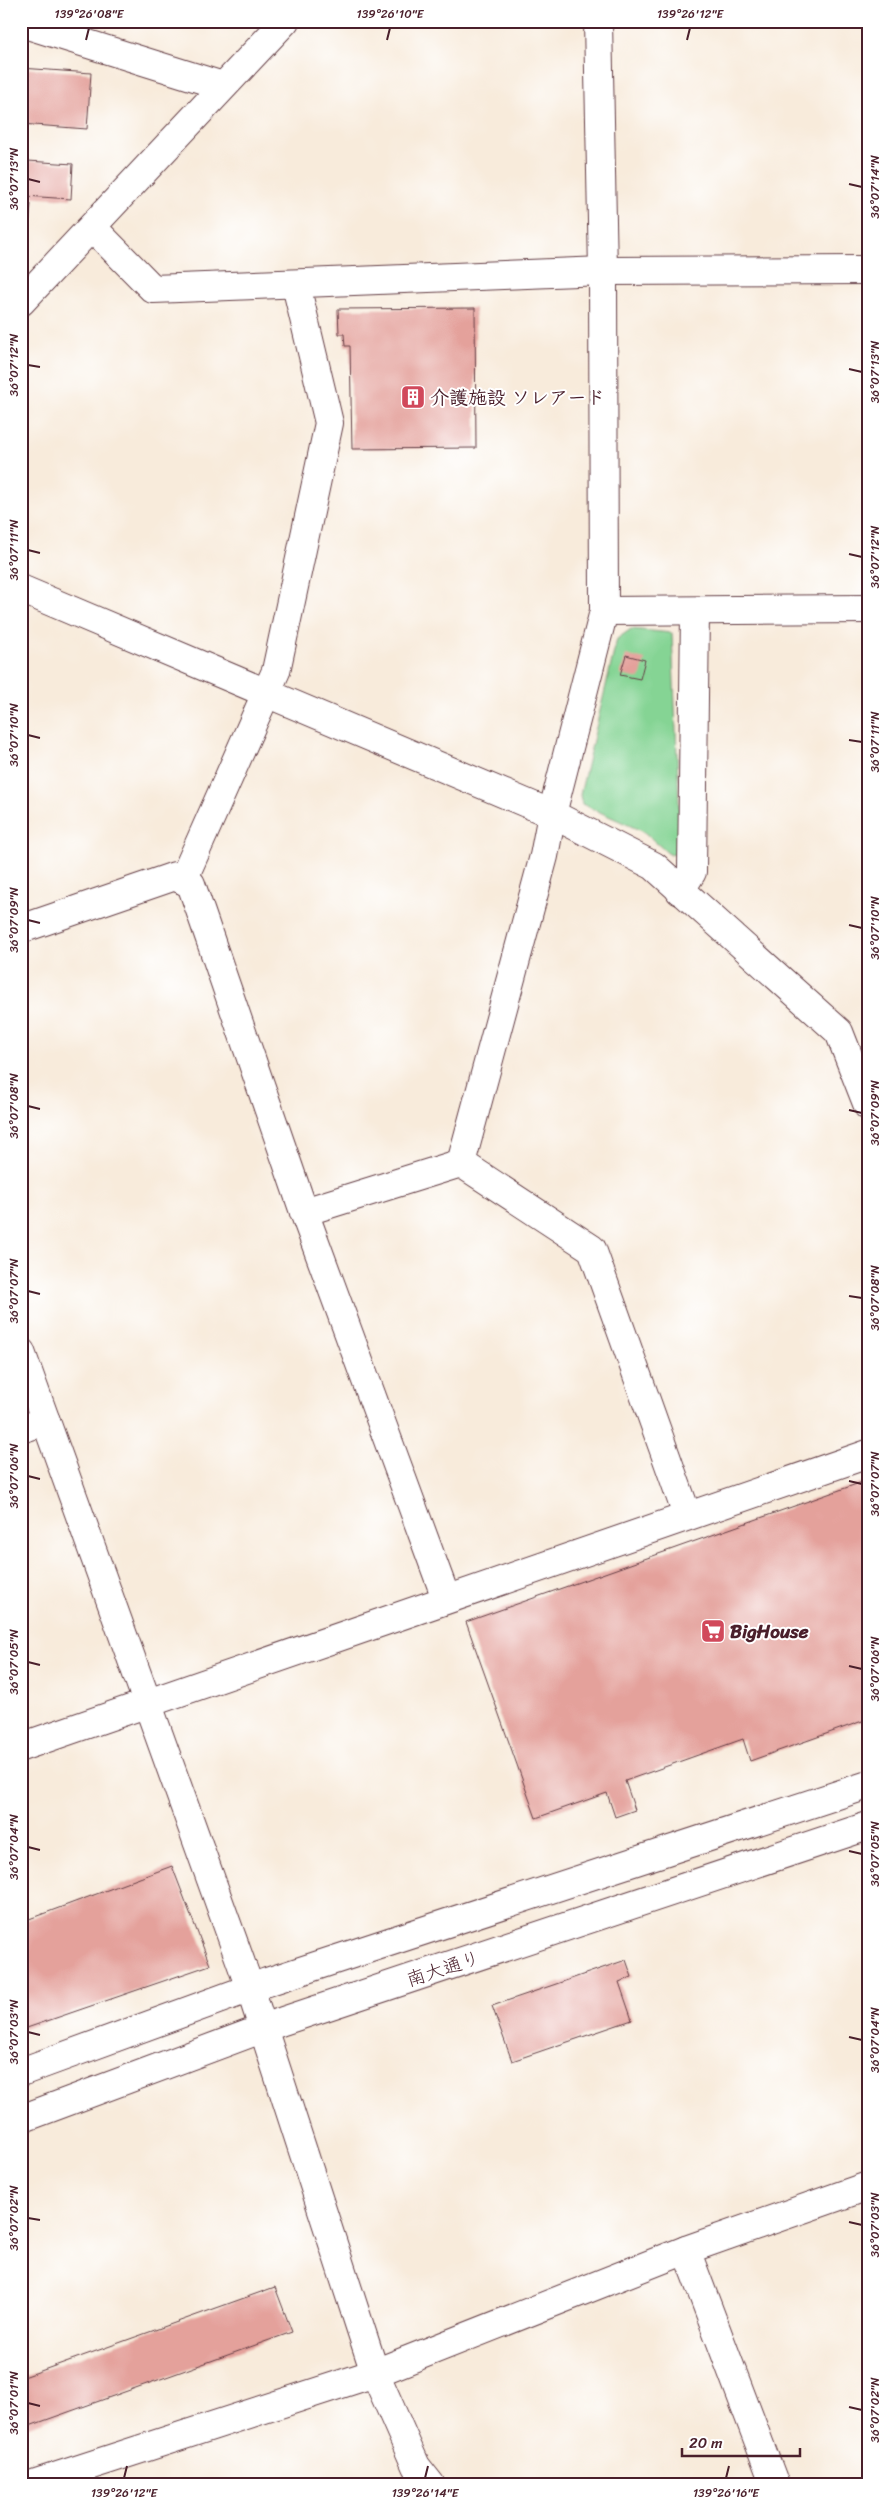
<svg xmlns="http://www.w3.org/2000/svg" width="889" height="2506" font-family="Sriracha,'Klee One',sans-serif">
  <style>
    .green { fill: #85d494; stroke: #687a60 }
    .building { fill: #e4a19b }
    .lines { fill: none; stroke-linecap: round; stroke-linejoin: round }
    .minor-casing { stroke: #643e45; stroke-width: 30 }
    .minor { stroke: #fff; stroke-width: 28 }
    .ticks { fill: none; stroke: #4a1f2b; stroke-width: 2 }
    .labels { text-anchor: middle; stroke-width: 4; stroke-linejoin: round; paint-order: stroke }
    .poi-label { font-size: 19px; font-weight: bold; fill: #4a1f2b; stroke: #fff; text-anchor: start }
    .street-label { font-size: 19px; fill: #4a1f2b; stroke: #fff }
    .neatline { fill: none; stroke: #4a1f2b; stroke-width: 2 }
    .ticks-label { font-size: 12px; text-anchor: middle; fill: #4a1f2b }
  </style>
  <rect width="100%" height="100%" fill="#fff"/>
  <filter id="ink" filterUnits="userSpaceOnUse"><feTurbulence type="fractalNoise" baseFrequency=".02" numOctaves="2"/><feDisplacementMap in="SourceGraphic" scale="10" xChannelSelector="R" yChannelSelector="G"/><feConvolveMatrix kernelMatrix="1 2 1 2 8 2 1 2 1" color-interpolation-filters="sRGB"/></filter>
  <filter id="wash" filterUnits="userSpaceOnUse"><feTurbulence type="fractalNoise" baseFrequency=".0096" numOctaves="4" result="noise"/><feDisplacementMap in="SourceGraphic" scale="20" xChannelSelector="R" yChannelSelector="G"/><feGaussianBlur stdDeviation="1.12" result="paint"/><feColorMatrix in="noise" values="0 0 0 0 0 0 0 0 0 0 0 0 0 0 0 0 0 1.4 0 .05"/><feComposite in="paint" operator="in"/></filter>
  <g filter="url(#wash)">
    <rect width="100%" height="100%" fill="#f8ebdb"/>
    <path class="green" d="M631 629 672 633 681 852 670 855 644 832 582 804 580 795 617 639Z"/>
    <g id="blocks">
      <g class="building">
        <path d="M21 68 91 73 87 129 21 124Z"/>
        <path d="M28 161 73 164 71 199 25 196Z"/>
        <path d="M21 203 31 204 27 250H21Z"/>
        <path d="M475 308 476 448 352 449 350 346H345L344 334H339L338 309Z"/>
        <path d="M626 655 645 660 640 679 620 675Z"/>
        <path d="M868 1480V1719L750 1761 743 1739 625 1781 635 1810 615 1817 607 1793 536 1818 466 1622Z"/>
        <path d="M172 1866 210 1965 21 2030V1922Z"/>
        <path d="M626 1960 632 1977 619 1982 632 2020 512 2061 492 2006Z"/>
        <path d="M275 2287 292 2332 21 2429V2378Z"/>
      </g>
    </g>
  </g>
  <g filter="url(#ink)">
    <use href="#blocks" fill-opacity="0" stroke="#643e45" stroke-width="1"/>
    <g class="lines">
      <defs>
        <g id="minor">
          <path d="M21 23 223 86"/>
          <path d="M92 227 153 289 603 271 868 270"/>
          <path d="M21 302 285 21"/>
          <path d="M21 589 552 814 654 866 839 1032 868 1106"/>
          <path d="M604 611 868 609"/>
          <path d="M183 880 276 671 329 423 296 285"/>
          <path d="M680 891 692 872 695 611"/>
          <path d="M21 929 175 876 191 884 304 1212 446 1598"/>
          <path d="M461 1163 592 1249 687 1515"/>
          <path d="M304 1212 461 1163 544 856 552 814 604 611 603 271 598 21"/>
          <path d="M21 1352 250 1988 375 2373 416 2466 431 2485"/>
          <path d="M21 1429 46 1421"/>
          <path d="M21 1747 868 1454"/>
          <path d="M21 2072 267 1982 868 1785"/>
          <path d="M21 2119 283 2021 868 1826"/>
          <path d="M686 2250 775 2485"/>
          <path d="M30 2485 375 2373 686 2250 868 2186"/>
        </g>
      </defs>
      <use href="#minor" class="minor-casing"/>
      <use href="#minor" class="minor"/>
    </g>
  </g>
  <path class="ticks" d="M86 40 89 28M387 40 390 28M687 40 690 28M28 179 40 182M849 184 862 187M28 365 40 367M849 369 862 372M28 550 40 553M849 554 862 557M28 735 40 738M849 740 862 742M28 920 40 923M849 925 862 928M28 1106 40 1109M849 1110 862 1113M28 1291 40 1294M849 1296 862 1298M28 1476 40 1479M849 1481 862 1484M28 1662 40 1665M849 1666 862 1669M28 1847 40 1850M849 1851 862 1854M28 2032 40 2035M849 2037 862 2040M28 2218 40 2220M849 2222 862 2225M28 2403 40 2406M849 2407 862 2410M124 2478 127 2466M425 2478 428 2466M726 2478 729 2466"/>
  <defs>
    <symbol id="building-square" viewBox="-11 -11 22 22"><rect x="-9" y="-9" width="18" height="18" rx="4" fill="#d1495b" stroke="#fff"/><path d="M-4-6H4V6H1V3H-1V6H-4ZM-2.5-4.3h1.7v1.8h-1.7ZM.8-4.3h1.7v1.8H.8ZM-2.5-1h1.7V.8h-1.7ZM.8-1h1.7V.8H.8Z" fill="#fff"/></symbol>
    <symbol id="supermarket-square" viewBox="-11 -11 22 22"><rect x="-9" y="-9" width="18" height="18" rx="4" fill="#d1495b" stroke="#fff"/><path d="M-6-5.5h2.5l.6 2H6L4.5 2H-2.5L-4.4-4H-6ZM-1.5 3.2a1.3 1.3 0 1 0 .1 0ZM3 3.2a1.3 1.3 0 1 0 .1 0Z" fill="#fff"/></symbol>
  </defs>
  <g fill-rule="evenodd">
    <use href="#building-square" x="399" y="383" width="28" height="28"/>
    <use href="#supermarket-square" x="699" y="1617" width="28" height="28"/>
  </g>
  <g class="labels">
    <g class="poi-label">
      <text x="430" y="404">介護施設 ソレアード</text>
      <text x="730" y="1638">BigHouse</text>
    </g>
    <g class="street-label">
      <text transform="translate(443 1968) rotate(-18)" y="7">南大通り</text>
    </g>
  </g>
  <rect width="889" height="2506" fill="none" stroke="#fff" stroke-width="55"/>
  <path d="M682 2448v8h118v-8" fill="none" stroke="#4a1f2b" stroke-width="2.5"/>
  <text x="689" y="2448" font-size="15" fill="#4a1f2b" stroke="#ffffff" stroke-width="4" paint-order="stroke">20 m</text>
  <rect x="28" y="28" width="834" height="2450" class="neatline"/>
  <g class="ticks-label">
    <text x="89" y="18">139°26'08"E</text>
    <text x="390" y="18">139°26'10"E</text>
    <text x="690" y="18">139°26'12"E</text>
    <text transform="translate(14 179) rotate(-90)" y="4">36°07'13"N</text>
    <text transform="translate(875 187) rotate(-90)" y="4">36°07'14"N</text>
    <text transform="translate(14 365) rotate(-90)" y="4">36°07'12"N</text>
    <text transform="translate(875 372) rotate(-90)" y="4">36°07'13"N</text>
    <text transform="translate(14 550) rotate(-90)" y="4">36°07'11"N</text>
    <text transform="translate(875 557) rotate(-90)" y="4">36°07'12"N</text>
    <text transform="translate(14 735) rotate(-90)" y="4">36°07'10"N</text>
    <text transform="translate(875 742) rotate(-90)" y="4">36°07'11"N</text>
    <text transform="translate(14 920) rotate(-90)" y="4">36°07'09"N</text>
    <text transform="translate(875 928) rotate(-90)" y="4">36°07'10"N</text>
    <text transform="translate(14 1106) rotate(-90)" y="4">36°07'08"N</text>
    <text transform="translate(875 1113) rotate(-90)" y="4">36°07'09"N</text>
    <text transform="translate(14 1291) rotate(-90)" y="4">36°07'07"N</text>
    <text transform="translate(875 1298) rotate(-90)" y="4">36°07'08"N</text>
    <text transform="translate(14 1476) rotate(-90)" y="4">36°07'06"N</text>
    <text transform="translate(875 1484) rotate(-90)" y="4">36°07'07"N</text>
    <text transform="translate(14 1662) rotate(-90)" y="4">36°07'05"N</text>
    <text transform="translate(875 1669) rotate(-90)" y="4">36°07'06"N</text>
    <text transform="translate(14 1847) rotate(-90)" y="4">36°07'04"N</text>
    <text transform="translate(875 1854) rotate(-90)" y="4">36°07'05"N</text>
    <text transform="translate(14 2032) rotate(-90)" y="4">36°07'03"N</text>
    <text transform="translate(875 2040) rotate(-90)" y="4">36°07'04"N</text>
    <text transform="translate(14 2218) rotate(-90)" y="4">36°07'02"N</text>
    <text transform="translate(875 2225) rotate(-90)" y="4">36°07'03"N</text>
    <text transform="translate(14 2403) rotate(-90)" y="4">36°07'01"N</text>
    <text transform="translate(875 2410) rotate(-90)" y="4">36°07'02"N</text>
    <text x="124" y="2497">139°26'12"E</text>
    <text x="425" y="2497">139°26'14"E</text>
    <text x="726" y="2497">139°26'16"E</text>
  </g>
</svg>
